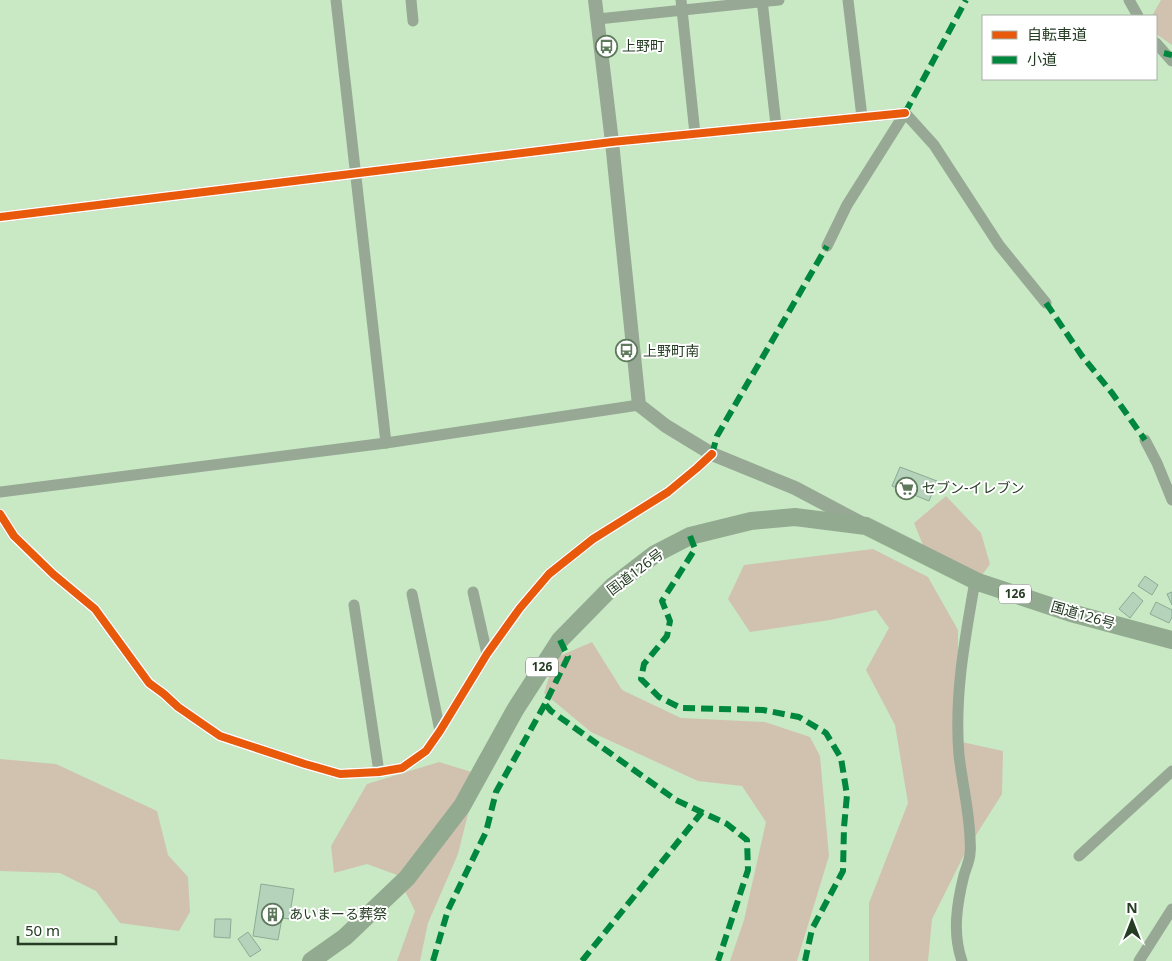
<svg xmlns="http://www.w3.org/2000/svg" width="1172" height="961" font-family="'Noto Sans','Noto Sans JP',sans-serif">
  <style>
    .green { fill: #d1c2b0 }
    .building { fill: #b5d2bb; stroke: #8bac94 }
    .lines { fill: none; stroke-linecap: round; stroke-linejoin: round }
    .minor { stroke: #97a895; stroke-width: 11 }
    .tertiary { stroke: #97a895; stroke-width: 14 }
    .trunk { stroke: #92aa90; stroke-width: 18 }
    .quiet { stroke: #00873e; stroke-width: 6; stroke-dasharray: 12 6; stroke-linecap: butt }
    .cycleway-casing { stroke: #fff; stroke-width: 11 }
    .cycleway { stroke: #e8590c; stroke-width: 8 }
    .labels { text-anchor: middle; stroke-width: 4; stroke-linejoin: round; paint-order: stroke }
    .shield { fill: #fff; stroke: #667765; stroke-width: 1 }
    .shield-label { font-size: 12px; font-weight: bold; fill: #253d23 }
    .poi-label { font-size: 14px; fill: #253d23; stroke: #fff; text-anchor: start }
    .street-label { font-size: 14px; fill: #253d23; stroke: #fff }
  </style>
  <rect width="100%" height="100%" fill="#c8e9c4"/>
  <g class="green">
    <path d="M1161 0H1172V45L1156 34V16H1152Z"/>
    <path d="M946 496 981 533 990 564 982 575 923 545 914 523Z"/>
    <path d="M873 549 928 577 958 630V710L962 742 1003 751 1002 794 966 851 932 919 928 961H869V903L908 803 895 725 866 670 889 628 876 610 830 620 750 632 728 599 744 565Z"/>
    <path d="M592 642 622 690 681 718 765 722 810 737 820 756 829 856 797 961H730L744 920 766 822 742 786 698 781 591 732 544 693 555 658Z"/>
    <path d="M0 759 56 764 157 811 168 855 188 877 190 912 179 931 120 923 96 891 60 873 0 871Z"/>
    <path d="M439 762 478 774 458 854 428 923 420 961H397L415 911 397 875 367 864 334 873 331 846 367 784Z"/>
  </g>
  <g class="building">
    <path d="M900 467 937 481 929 501 892 486Z"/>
    <path d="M1145 576 1158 585 1152 595 1138 586Z"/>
    <path d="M1133 592 1143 601 1130 618 1119 609Z"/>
    <path d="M1172 592V605L1167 594Z"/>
    <path d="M1156 602 1172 610V617L1169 623 1150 614Z"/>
    <path d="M261 884 294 889 289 919 282 918 278 940 253 936Z"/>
    <path d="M215 919H231L230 938 214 937Z"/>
    <path d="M248 932 261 950 250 957 238 939Z"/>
  </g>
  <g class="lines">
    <g class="minor">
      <path d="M336 0 386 443"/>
      <path d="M411 0 413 21"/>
      <path d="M681 0 695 134"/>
      <path d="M762 0 776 125"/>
      <path d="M848 0 862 117"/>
      <path d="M1129 0 1138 16"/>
      <path d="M598 19 779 0"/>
      <path d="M1156 43 1172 61"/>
      <path d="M905 113 934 145 999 245 1046 303"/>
      <path d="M0 217 612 142 905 113"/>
      <path d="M827 246 847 205 905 113"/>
      <path d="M1145 440 1157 463 1172 500"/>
      <path d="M0 492 386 443 639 405"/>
      <path d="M0 514 14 536 53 574 95 609 149 683 164 694 178 707 220 736 305 764 340 774 379 772 402 768 426 751 440 731 487 654 520 608 549 574 593 539 668 492 697 468 712 454"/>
      <path d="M473 592 487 654"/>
      <path d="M412 594 440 731"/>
      <path d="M354 605 379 772"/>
      <path d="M1079 856 1172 771"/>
      <path d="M962 961C952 933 957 903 964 875 966 868 970 860 970 853 971 848 970 843 970 838 969 810 962 782 959 755 954 696 965 638 975 581"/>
      <path d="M1139 961 1172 909"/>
    </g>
    <path class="tertiary" d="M595 0 612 142 639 405 666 426 712 454 795 488 861 523"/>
    <path class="trunk" d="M311 961 345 937 407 878 462 806 515 710 560 640 612 587 655 554 690 536 751 521 795 517 866 526 978 582 1071 613 1172 640"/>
    <g class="quiet">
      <path d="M1164 53 1172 55"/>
      <path d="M905 113 966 0"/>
      <path d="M1046 303 1082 356 1112 393 1145 440"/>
      <path d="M712 454 717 436 827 246"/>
      <path d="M690 536 695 549 662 601 670 621 667 636 644 664 641 679 659 697 681 708 763 710 799 717 826 733 841 758 847 795 844 827 843 871 812 929 805 961"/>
      <path d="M560 640 568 657 545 704 551 711 676 800 727 824 747 840 748 870 718 961"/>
      <path d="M433 961 448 910 486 832 496 792 545 704"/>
      <path d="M582 961 702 812"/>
    </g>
    <defs>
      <g id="cycleway">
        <path d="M0 217 612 142 905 113"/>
        <path d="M0 514 14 536 53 574 95 609 149 683 164 694 178 707 220 736 305 764 340 774 379 772 402 768 426 751 440 731 487 654 520 608 549 574 593 539 668 492 697 468 712 454"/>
      </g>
    </defs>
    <use href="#cycleway" class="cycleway-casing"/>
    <use href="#cycleway" class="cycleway"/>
  </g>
  <defs>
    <symbol id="bus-ring" viewBox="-11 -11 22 22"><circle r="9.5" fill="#fff" stroke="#5e795b" stroke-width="1.5"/><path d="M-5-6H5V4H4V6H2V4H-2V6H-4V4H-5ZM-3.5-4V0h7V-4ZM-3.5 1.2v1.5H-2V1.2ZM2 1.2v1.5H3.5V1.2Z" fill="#5e795b"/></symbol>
    <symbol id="supermarket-ring" viewBox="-11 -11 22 22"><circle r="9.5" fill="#fff" stroke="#5e795b" stroke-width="1.5"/><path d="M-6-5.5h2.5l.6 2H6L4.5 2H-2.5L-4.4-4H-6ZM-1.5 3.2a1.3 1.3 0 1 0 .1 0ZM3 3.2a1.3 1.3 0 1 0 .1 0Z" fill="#5e795b"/></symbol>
    <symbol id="building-ring" viewBox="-11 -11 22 22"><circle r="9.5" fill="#fff" stroke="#5e795b" stroke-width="1.5"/><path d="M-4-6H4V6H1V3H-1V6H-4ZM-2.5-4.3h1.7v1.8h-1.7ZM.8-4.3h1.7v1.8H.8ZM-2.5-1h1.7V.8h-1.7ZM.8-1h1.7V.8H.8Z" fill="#5e795b"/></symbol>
  </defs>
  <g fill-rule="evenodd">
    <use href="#bus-ring" x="594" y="34" width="25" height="25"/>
    <use href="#bus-ring" x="614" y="338" width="25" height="25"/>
    <use href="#supermarket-ring" x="894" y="476" width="25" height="25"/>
    <use href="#building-ring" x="260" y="902" width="25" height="25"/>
  </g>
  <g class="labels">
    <g class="shield">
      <rect x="999" y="584.5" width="32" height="19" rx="4"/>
      <rect x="526" y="657.5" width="32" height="19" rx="4"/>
    </g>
    <g class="shield-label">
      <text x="1015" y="598">126</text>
      <text x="542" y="671">126</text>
    </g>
    <g class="poi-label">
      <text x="622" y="51">上野町</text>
      <text x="643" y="356">上野町南</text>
      <text x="922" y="493">セブン-イレブン</text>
      <text x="289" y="919">あいまーる葬祭</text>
    </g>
    <g class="street-label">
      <text transform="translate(635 572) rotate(-37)" y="5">国道126号</text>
      <text transform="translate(1083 615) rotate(16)" y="5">国道126号</text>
    </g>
  </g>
  <rect x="982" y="15" width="175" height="65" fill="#ffffff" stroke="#a8b1a7"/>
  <rect x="992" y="31" width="25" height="8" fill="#e8590c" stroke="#a8b1a7"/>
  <text x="1027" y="40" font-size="15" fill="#253d23">自転車道</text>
  <rect x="992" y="56" width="25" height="8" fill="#00873e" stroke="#a8b1a7"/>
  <text x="1027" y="65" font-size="15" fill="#253d23">小道</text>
  <g transform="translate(1132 921)" stroke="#ffffff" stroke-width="4" paint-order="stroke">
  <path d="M0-4L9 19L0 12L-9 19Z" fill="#253d23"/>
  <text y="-8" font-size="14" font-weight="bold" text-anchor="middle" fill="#253d23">N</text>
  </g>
  <path d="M18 936v8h98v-8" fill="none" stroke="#253d23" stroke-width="2.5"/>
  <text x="25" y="936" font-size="15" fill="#253d23" stroke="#ffffff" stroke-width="4" paint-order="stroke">50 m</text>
</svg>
